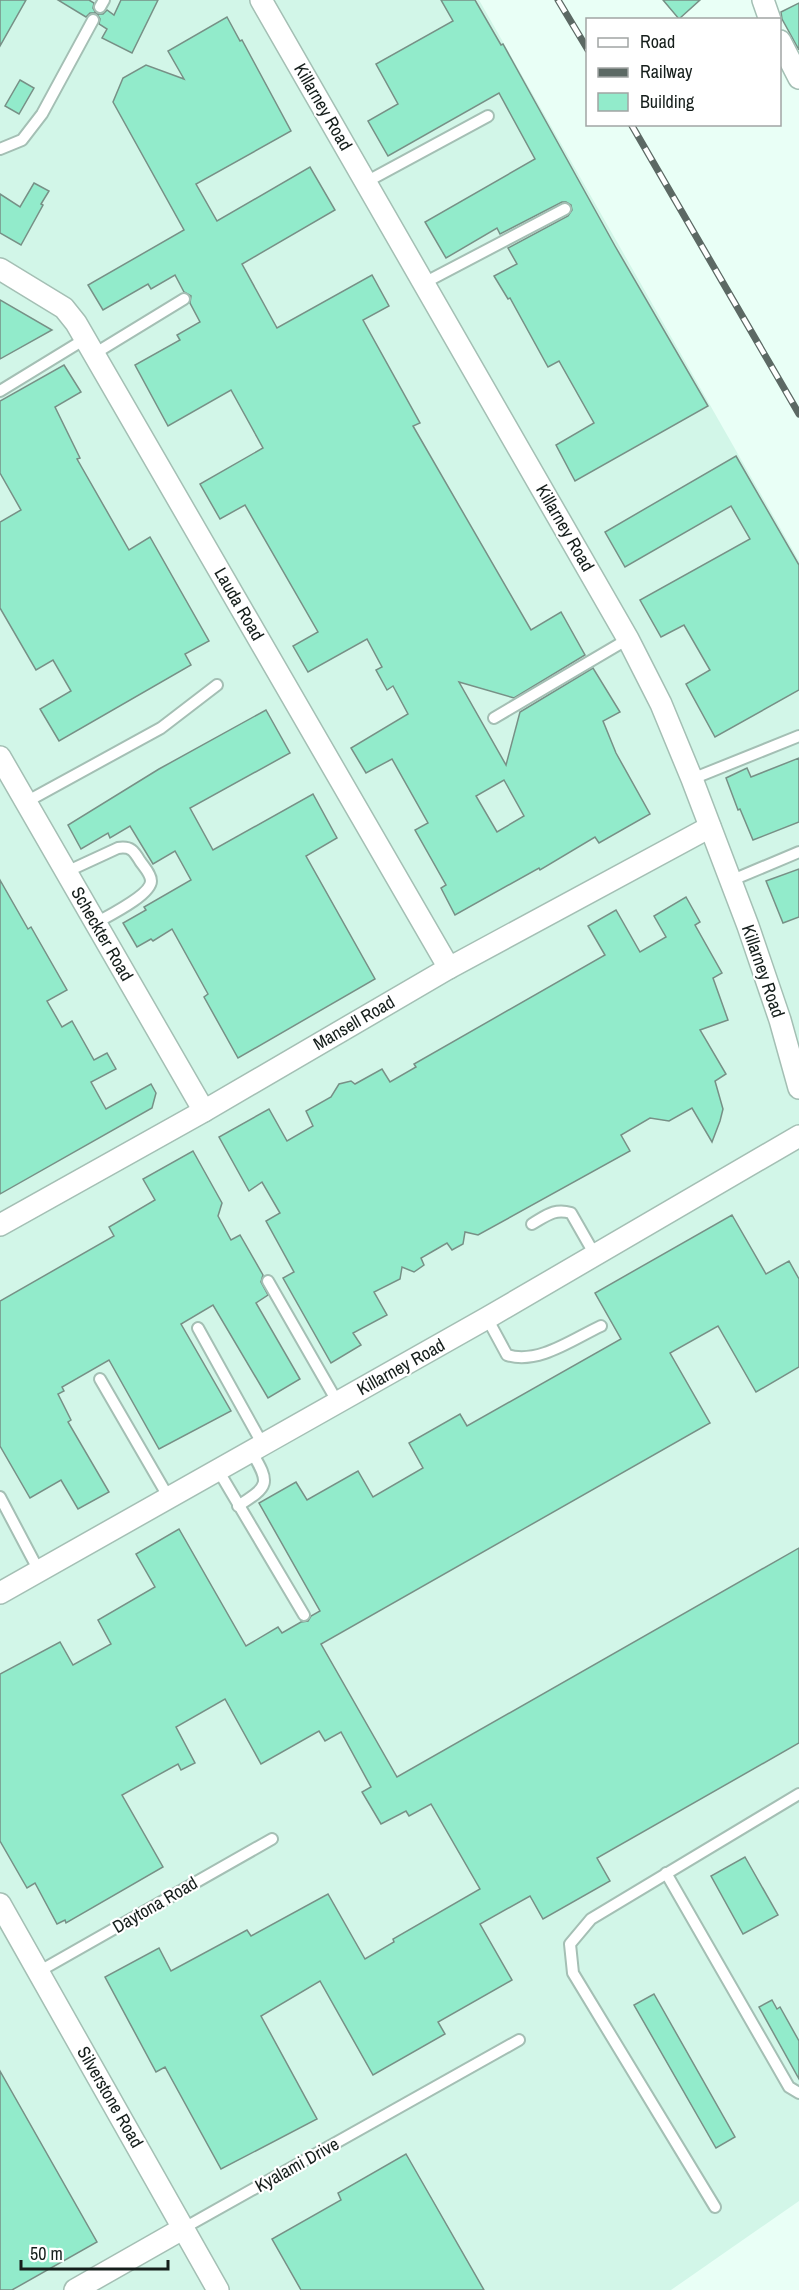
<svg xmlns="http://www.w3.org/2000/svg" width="799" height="2290" font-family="'Archivo Narrow',sans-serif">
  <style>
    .built { fill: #d2f6e8 }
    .building { fill: #92ebcb; stroke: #779086; stroke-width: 1.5; fill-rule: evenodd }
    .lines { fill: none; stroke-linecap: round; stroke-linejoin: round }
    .lane-casing { stroke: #a4bfb4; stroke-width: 14 }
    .street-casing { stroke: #a4bfb4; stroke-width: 24 }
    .lane { stroke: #fff; stroke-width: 10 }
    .street { stroke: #fff; stroke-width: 21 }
    .rail-casing { stroke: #5c6964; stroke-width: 7 }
    .rail { stroke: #fff; stroke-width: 4.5; stroke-dasharray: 14; stroke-linecap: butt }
    .labels { text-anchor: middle; stroke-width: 4.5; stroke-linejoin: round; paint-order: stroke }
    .street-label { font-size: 18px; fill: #151e1b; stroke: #fff }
  </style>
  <rect width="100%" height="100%" fill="#e9fff6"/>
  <path class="built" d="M0 0H479L799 561V2201L671 2290H0Z"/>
  <g class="building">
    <path d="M0 0H26L0 46Z"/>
    <path d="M58 0H89L94 3 93 8 96 13H90L86 17Z"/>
    <path d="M121 0H158L132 53 102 38 107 29 99 24 100 19 97 14H103L107 10 114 15Z"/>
    <path d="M441 0H475L501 45 503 44 615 246 708 406 575 481 556 445 594 423 559 361 548 367 510 298 508 299 494 276 517 264 508 248 568 216 572 210 571 205 566 202H562L500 234 497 228 446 258 425 222 535 159 499 93 388 156 368 121 398 104 376 64 453 21Z"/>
    <path d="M663 0H700L679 19Z"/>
    <path d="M799 3V50L782 19 781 12Z"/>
    <path d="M227 17 240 41 242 40 291 131 196 184 217 221 310 167 335 210 242 264 277 328 372 275 389 306 363 320 420 423 413 426 531 630 561 612 585 655 514 698 459 682 506 765 520 712 593 668 620 712 603 721 616 753 650 814 599 843 595 837 540 870 539 868 455 915 441 888 446 885 415 830 428 823 392 759 366 773 351 748 408 714 393 686 387 690 376 670 382 667 367 639 308 672 293 646 318 632 245 505 220 519 200 484 263 448 231 390 168 426 135 365 180 340 177 335 200 322 190 303 191 296 184 292 175 275 151 289 148 284 103 310 88 285 184 230 113 102 123 78 146 65 184 79 168 51ZM504 780 524 816 497 832 476 796Z"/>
    <path d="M20 80 34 88 19 114 5 106Z"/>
    <path d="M34 183 49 191 41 204 43 205 21 245 0 233V194L20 207Z"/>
    <path d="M0 300 52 330 0 359Z"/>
    <path d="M64 365 81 392 55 407 80 458 77 459 129 550 150 537 209 641 185 654 191 665 59 741 40 709 71 691 53 660 36 670 0 608V522L21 510 0 473V401Z"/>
    <path d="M736 456 799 565V690L715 737 686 684 710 670 684 625 661 637 640 600 750 539 731 506 625 567 605 532Z"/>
    <path d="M266 710 290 753 190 808 213 850 313 794 337 838 306 856 375 979 238 1058 204 997 208 994 172 929 153 941 151 939 137 947 123 923 146 910 144 907 191 880 175 851 153 864 130 826 110 838 108 833 81 849 68 825 159 769Z"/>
    <path d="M799 758V822L753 840 740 809 738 810 726 778 747 768 751 777Z"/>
    <path d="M799 869V917L783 923 766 881Z"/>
    <path d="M0 880 28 929 31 927 67 990 47 1001 62 1027 72 1021 94 1060 107 1053 116 1069 91 1082 106 1109 151 1084 156 1093 152 1108 0 1194Z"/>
    <path d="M686 897 700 922 695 925 722 973 713 978 728 1020 700 1030 726 1074 715 1081 723 1109 720 1121 712 1142 692 1108 669 1121 650 1118 621 1135 630 1151 478 1235 465 1232 463 1244 452 1250 447 1243 435 1250 421 1258 424 1265 414 1272 402 1267 400 1279 374 1292 387 1315 353 1333 361 1345 331 1363 283 1278 294 1272 266 1221 280 1213 262 1182 249 1191 219 1137 269 1109 287 1141 313 1126 306 1111 331 1097 339 1084 351 1081 355 1084 382 1069 390 1082 416 1067 414 1064 605 955 588 926 616 910 640 952 666 937 654 916Z"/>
    <path d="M193 1151 222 1203 218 1216 231 1240 240 1235 263 1275 261 1282 268 1295 256 1303 300 1379 268 1398 213 1305 181 1324 231 1411 159 1449 109 1360 62 1387 64 1391 58 1394 71 1420 68 1422 109 1492 78 1509 61 1480 30 1498 0 1446V1301L114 1236 109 1227 155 1200 143 1179Z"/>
    <path d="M732 1215 766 1274 789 1261 799 1279V1367L756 1392 718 1326 670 1353 710 1423 321 1644 397 1777 799 1548V1743L597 1858 610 1881 543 1919 530 1896 480 1924 512 1980 438 2022 445 2034 373 2075 320 1981 261 2016 317 2119 221 2169 165 2067 156 2072 105 1977 159 1948 171 1971 247 1930 251 1936 328 1894 365 1959 394 1942 393 1939 480 1889 431 1804 409 1816 406 1811 381 1824 362 1792 371 1787 341 1732 325 1741 319 1731 261 1764 225 1699 176 1727 195 1763 181 1770 178 1764 122 1795 163 1867 66 1923 65 1920 57 1924 35 1883 27 1888 0 1841V1674L60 1642 73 1665 111 1644 98 1620 155 1587 136 1554 179 1529 246 1646 278 1627 282 1633 301 1622 308 1621 311 1616 320 1611 259 1503 296 1482 307 1500 358 1471 373 1497 423 1468 409 1443 460 1414 467 1426 621 1339 595 1293Z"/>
    <path d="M745 1857 778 1915 743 1934 711 1876Z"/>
    <path d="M654 1994 735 2137 716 2148 634 2005Z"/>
    <path d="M772 2000 777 2009 780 2007 799 2041V2079L759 2007Z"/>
    <path d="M0 2071 97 2242 12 2290H0Z"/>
    <path d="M406 2154 484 2290H301L272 2239 341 2200 338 2193Z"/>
  </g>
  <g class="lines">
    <defs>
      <g id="lane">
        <path d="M100 7 104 0"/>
        <path d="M0 149 22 140 42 114 93 20"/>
        <path d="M366 182 488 116"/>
        <path d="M424 283 565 209"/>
        <path d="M94 354 184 299"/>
        <path d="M0 391 85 339"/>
        <path d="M494 718 628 639"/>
        <path d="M692 779 799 736"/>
        <path d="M26 802 161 728 217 685"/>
        <path d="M66 872 118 848C131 846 134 851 140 861 144 867 151 874 151 881 151 895 108 916 96 923"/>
        <path d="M730 881 799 852"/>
        <path d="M532 1224C546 1216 554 1208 571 1213L595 1255"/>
        <path d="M268 1281 338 1403"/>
        <path d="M487 1318 507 1355C538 1365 573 1339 601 1326"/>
        <path d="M198 1328 263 1445"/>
        <path d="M100 1379 169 1498"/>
        <path d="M218 1470 304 1615"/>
        <path d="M0 1497 39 1571"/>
        <path d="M238 1506C269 1486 271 1484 251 1451"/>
        <path d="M666 1873 789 2087 799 2093"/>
        <path d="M38 1972 272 1839"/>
        <path d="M715 2207 573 1973 570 1944 591 1919 799 1794"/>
        <path d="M184 2228 519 2040"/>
      </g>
      <g id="street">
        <path d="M261 0 628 639 661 704 692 779 748 926 780 1020 799 1088"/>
        <path d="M763 0 770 20"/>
        <path d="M780 41 799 78"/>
        <path d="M0 269 64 308 76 323 449 968"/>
        <path d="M0 757 204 1111"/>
        <path d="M0 1225 204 1111 449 968 710 827"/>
        <path d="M0 1593 487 1318 799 1136"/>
        <path d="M0 1904 218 2290"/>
        <path d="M75 2290 184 2228"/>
      </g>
    </defs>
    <use href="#lane" class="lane-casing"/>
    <use href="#street" class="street-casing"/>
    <use href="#lane" class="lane"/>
    <use href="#street" class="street"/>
    <defs>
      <g id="rail">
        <path d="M558 0 588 50"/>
        <path d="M631 124 799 414"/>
      </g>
    </defs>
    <use href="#rail" class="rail-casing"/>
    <use href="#rail" class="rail"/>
  </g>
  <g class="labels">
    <g class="street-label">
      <text transform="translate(323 107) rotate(60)" y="6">Killarney Road</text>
      <text transform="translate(565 528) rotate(60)" y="6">Killarney Road</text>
      <text transform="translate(239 604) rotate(60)" y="6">Lauda Road</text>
      <text transform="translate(102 934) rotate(60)" y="6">Scheckter Road</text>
      <text transform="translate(763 971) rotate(71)" y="6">Killarney Road</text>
      <text transform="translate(354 1023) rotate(-30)" y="6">Mansell Road</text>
      <text transform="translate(401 1367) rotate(-29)" y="6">Killarney Road</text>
      <text transform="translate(155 1905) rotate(-30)" y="6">Daytona Road</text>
      <text transform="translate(110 2097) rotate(60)" y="6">Silverstone Road</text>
      <text transform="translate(297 2165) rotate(-29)" y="6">Kyalami Drive</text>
    </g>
  </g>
  <rect x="586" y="18" width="195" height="108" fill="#ffffff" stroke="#a1a5a4" stroke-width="1.5"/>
  <rect x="598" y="38" width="30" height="9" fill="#ffffff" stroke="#a1a5a4" stroke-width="1.5"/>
  <text x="640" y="48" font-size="18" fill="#151e1b">Road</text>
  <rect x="598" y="68" width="30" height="9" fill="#5c6964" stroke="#a1a5a4" stroke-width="1.5"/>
  <text x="640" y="78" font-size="18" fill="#151e1b">Railway</text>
  <rect x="598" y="93" width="30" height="18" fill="#92ebcb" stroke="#a1a5a4" stroke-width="1.5"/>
  <text x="640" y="108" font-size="18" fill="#151e1b">Building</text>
  <path d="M21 2260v9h147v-9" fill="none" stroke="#151e1b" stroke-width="3"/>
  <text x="30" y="2260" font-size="18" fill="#151e1b" stroke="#ffffff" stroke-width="4.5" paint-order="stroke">50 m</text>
</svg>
